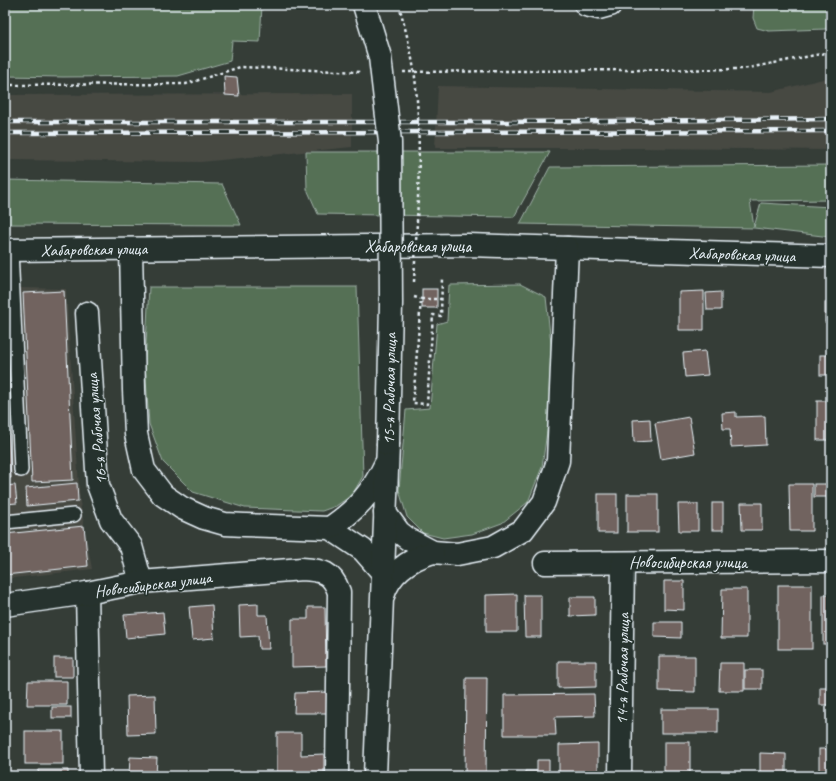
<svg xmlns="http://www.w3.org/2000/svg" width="836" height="781" font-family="Caveat,sans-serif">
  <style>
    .built { fill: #474943 }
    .green { fill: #556f55; stroke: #9eb0a6 }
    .building { fill: #71645e; stroke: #e8f1f8 }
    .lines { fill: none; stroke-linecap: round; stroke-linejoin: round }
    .service-casing { stroke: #e8f1f8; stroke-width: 16 }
    .minor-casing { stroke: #e8f1f8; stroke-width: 25 }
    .secondary-casing { stroke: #e8f1f8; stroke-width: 25 }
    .path { stroke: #e8f1f8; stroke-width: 2.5; stroke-dasharray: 3 3; stroke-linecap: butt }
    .service { stroke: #26332d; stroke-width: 13 }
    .minor { stroke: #26332d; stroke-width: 22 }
    .secondary { stroke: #26332d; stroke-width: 22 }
    .rail-casing { stroke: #e8f1f8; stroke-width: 4.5 }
    .rail { stroke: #26332d; stroke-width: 3; stroke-dasharray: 9; stroke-linecap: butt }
    .secondary-bridge-casing { stroke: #e8f1f8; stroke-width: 25; stroke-linecap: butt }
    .path-bridge { stroke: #e8f1f8; stroke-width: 2.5; stroke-dasharray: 3 3; stroke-linecap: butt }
    .secondary-bridge { stroke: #26332d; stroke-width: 22 }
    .labels { text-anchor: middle; stroke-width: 3.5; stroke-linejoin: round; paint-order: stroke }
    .street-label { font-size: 17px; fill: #e8f1f8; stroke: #26332d }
  </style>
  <rect width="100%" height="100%" fill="#353d37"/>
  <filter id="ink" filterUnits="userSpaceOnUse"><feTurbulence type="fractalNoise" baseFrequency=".025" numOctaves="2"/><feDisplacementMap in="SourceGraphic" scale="8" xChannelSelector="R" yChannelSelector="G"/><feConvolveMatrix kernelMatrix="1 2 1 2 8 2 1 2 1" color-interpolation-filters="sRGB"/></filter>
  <g filter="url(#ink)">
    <g class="built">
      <path d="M831 77V150L640 148H435L438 86 771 92Z"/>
      <path d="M352 94V147L201 162 5 160V95Z"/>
      <path d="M20 288 66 289 80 502 92 569 5 579V289Z"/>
    </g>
    <g class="green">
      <path d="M5 5H262L260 42 232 41 230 61 178 76 63 77 5 76Z"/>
      <path d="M754 5H831V27L825 29 769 31 757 28 753 18Z"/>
      <path d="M306 152H550L514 217 318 214 307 189Z"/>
      <path d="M831 165V200L750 201 754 227 761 203 831 207V237L754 228 520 224 550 167Z"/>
      <path d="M5 180 222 184 241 225 5 224Z"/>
      <path d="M520 284 546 297 551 344 549 417 542 467 528 502 502 523 472 534 443 538 423 533 407 517 399 490 406 410 430 408 437 324 447 321 449 285Z"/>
      <path d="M149 287H357L363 476 352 495 336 506 322 511 245 508 193 492 163 462 149 424 145 363Z"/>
    </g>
    <g class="building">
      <path d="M224 76 237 77 239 96 225 95Z"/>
      <rect x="422" y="289" width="15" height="19"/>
      <path d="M64 291 73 480 32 482 23 293Z"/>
      <path d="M704 291V330H679V292Z"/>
      <path d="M721 292V310H707L706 293Z"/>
      <rect x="825" y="302" width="6" height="20"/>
      <path d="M705 351 708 375 685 377 683 353Z"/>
      <rect x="820" y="355" width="11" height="20"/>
      <path d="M5 375 11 478H5Z"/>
      <rect x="817" y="401" width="14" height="39"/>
      <path d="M736 412V417L765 416 766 445 731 447 730 429H723L722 413Z"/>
      <path d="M689 417 695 453 661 459 655 423Z"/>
      <path d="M650 419 651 441 634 442 633 420Z"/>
      <path d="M77 483 78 501 27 506 26 488Z"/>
      <path d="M789 484H812V531H790Z"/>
      <rect x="814" y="484" width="13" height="13"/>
      <path d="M15 485 17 503 5 504V486Z"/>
      <rect x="598" y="494" width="19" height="39"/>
      <rect x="627" y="494" width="31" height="38"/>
      <rect x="712" y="503" width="11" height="27"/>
      <path d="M741 503H762V530H742Z"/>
      <path d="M678 504H698V531H679Z"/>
      <path d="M84 526 88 566 5 575V534Z"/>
      <path d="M664 581H684V610L664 609Z"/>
      <rect x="778" y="585" width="34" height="64"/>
      <path d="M722 589H747V638H721Z"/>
      <path d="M517 594V632H486V595Z"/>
      <path d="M524 595H541V637H525Z"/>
      <rect x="823" y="595" width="8" height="49"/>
      <path d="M570 597H595V615L570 616Z"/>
      <path d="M258 604V615H267L269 649H259L258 636 240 637 239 605Z"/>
      <path d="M212 605 214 638 192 640 189 607Z"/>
      <path d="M308 607H325L326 666 292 667V619H308Z"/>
      <path d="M163 612 165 634 126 638 124 615Z"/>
      <path d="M654 622H681V638L654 637Z"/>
      <path d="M659 656H695V692L659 691Z"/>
      <rect x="54" y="658" width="19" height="19"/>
      <path d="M558 661H596V687L558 688Z"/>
      <path d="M720 663H744V691H719Z"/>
      <rect x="745" y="670" width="17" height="19"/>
      <path d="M466 678H487L486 776H465Z"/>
      <path d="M28 681H67V705H27Z"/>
      <rect x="820" y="687" width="11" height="18"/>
      <path d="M328 692V713H294L295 693Z"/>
      <path d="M594 694 595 716 555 717 556 735H504V695Z"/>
      <path d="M155 695 156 734 128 735 127 696Z"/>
      <rect x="52" y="707" width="19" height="11"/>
      <rect x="661" y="709" width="57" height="24"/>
      <rect x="828" y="714" width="3" height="19"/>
      <rect x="25" y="731" width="38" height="33"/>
      <path d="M277 733H301V755L324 754V772H277Z"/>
      <rect x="664" y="742" width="26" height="31"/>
      <path d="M598 744V773H559V745Z"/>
      <rect x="819" y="749" width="12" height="27"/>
      <path d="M760 753 786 754V776H760Z"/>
      <path d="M130 757 157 758 156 776H129Z"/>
      <path d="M537 760H549V776H525V771H537Z"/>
      <path d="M38 770H68V776H39Z"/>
    </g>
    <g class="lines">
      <defs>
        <g id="service">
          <path d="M11 250 21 470"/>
          <path d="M5 522 74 515"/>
        </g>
        <g id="minor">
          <path d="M586 5 599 8 610 5"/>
          <path d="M87 313 98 485 111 520 131 546 141 582"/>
          <path d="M545 563 831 561"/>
          <path d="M87 593 91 776"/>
          <path d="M5 605 87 593 141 582 302 569C322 570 332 572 339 592L337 776"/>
          <path d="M620 776 623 563"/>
        </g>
        <g id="secondary">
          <path d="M131 249 134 390 136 434 144 470 163 495 182 508 204 518 225 524 245 525 330 528 363 550 383 573"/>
          <path d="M5 250 468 245 831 256"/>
          <path d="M385 513 399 532 408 539 433 552 457 554 493 547 523 530 544 502 558 461 567 248"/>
          <path d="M330 528C356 510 372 493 385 465"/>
          <path d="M383 596C390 572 410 559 433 552"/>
          <path d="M375 776 388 445"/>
        </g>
      </defs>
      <use href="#service" class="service-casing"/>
      <use href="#minor" class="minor-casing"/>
      <use href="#secondary" class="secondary-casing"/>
      <g class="path">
        <path d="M403 72 743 69 831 52"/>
        <path d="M5 85 186 84 240 67 360 72"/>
        <path d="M442 299H421L413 403 427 404 433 315 441 316 442 277"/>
      </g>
      <use href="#service" class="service"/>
      <use href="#minor" class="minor"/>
      <use href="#secondary" class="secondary"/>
      <defs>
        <g id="rail">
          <path d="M5 122H507L831 119"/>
          <path d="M5 133 831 131"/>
        </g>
      </defs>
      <use href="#rail" class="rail-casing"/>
      <use href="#rail" class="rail"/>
      <defs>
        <path id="secondary-bridge" d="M364 5 380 57 390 142 391 303 388 445"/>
      </defs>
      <use href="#secondary-bridge" class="secondary-bridge-casing"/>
      <g class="path-bridge">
        <path d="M399 5C406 32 414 60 416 88 422 153 417 218 414 282"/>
        <path d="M414 297 421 299"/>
      </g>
      <use href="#secondary-bridge" class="secondary-bridge"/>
    </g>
  </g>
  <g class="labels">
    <g class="street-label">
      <text x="418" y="252">Хабаровская улица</text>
      <text transform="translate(94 249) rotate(-1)" y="6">Хабаровская улица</text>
      <text transform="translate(742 254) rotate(2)" y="6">Хабаровская улица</text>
      <text transform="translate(389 389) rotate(-89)" y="6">15-я Рабочая улица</text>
      <text transform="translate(96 429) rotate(-95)" y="6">16-я Рабочая улица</text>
      <text x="688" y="568">Новосибирская улица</text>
      <text transform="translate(153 584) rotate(-7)" y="6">Новосибирская улица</text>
      <text transform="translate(622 669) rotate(-89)" y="6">14-я Рабочая улица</text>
    </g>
  </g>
  <rect width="836" height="781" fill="none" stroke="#26332d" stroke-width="20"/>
  <rect x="10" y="10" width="816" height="761" fill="none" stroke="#e8f1f8" stroke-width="1.5" filter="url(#ink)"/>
</svg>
